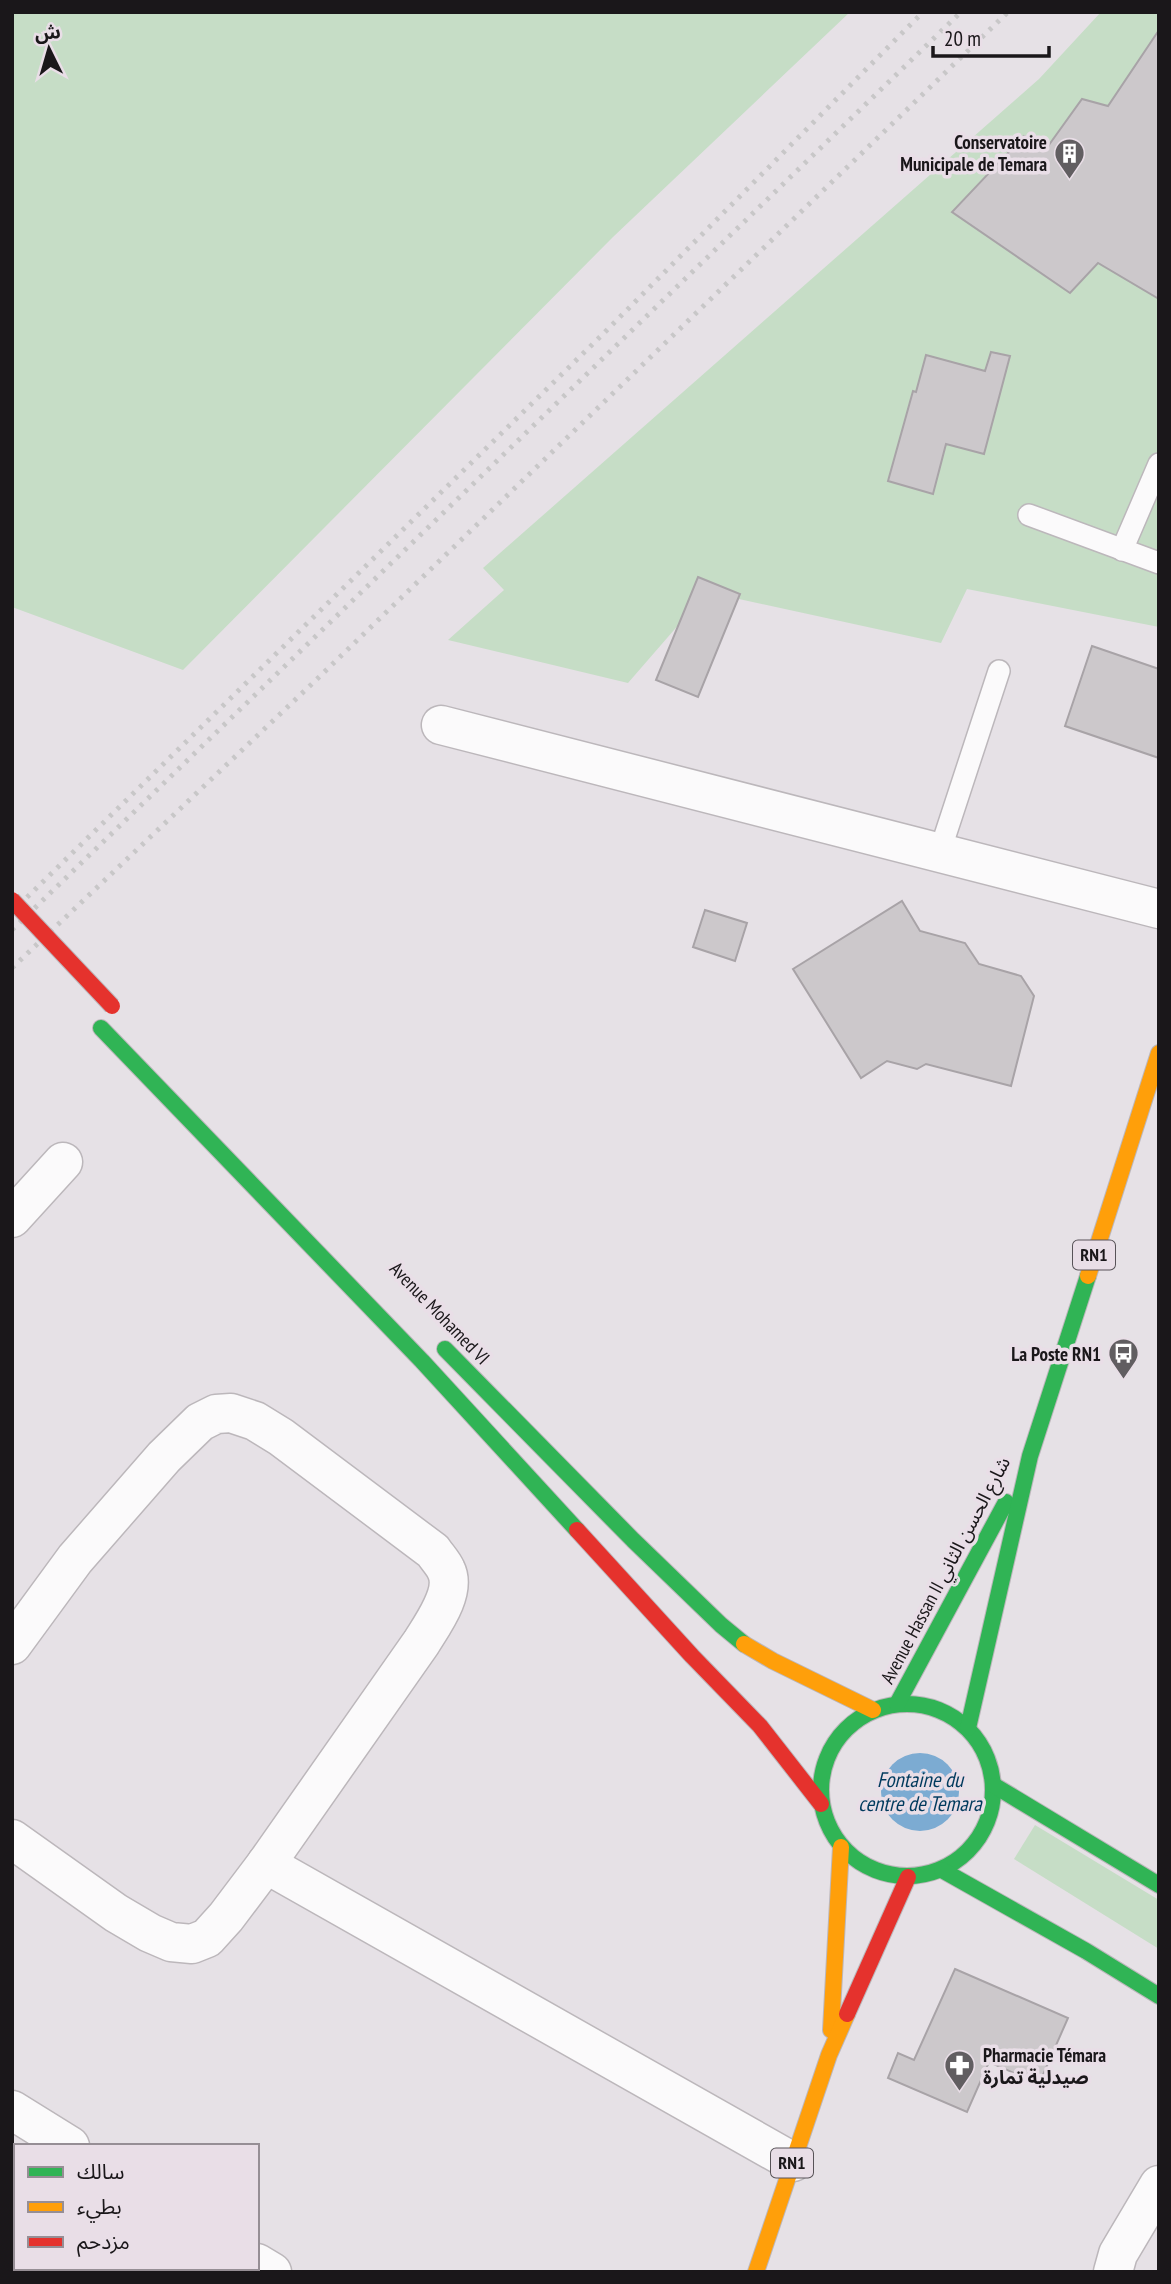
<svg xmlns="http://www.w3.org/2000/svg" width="1171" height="2284" font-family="'PT Sans Narrow','Noto Sans Arabic',sans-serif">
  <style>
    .green { fill: #c6ddc6 }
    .water { fill: #7cabd2 }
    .building { fill: #ccc8cb; stroke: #a8a3a7; stroke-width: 2 }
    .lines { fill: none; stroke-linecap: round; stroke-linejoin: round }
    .lane-casing { stroke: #bcb7bb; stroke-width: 24 }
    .street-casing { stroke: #bcb7bb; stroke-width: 41 }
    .fast-casing { stroke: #bcb7bb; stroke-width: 18 }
    .slow-casing { stroke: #bcb7bb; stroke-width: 18 }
    .jam-casing { stroke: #bcb7bb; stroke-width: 18 }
    .lane { stroke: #fbfafb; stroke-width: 21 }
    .street { stroke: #fbfafb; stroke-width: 38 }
    .fast { stroke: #30b455; stroke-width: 16 }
    .slow { stroke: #ff9f0a; stroke-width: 16 }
    .jam { stroke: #e5322d; stroke-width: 16 }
    .rail { stroke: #c8c7c8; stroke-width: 5; stroke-dasharray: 3.5 7; stroke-linecap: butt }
    .jam-bridge-casing { stroke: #bcb7bb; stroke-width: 18; stroke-linecap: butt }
    .jam-bridge { stroke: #e5322d; stroke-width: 16 }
    .labels { text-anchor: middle; stroke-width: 7; stroke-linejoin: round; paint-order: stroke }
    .shield { fill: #e9dee7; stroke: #585358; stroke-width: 2 }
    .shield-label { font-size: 18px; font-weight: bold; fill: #1a171a }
    .poi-label { font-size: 19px; font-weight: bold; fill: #1a171a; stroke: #e9dee7; text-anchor: end }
    .street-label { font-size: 19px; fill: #1a171a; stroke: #e9dee7 }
    .water-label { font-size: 21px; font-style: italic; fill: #003a5d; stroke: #e9dee7 }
  </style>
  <rect width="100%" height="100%" fill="#e6e1e6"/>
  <g class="green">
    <path d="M12 12H850L613 237 183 670 12 607Z"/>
    <path d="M1101 12H1159V627L967 589 941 643 707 592 628 683 448 640 504 590 483 568 1039 79Z"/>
    <path d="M1035 1825 1159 1900V1949L1014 1859Z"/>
  </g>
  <circle class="water" cx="920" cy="1792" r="39"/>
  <g class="building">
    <path d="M1159 30V299L1098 263 1070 293 952 212 1024 136 1046 149 1082 99 1108 106Z"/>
    <path d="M991 352 1010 356 984 454 946 444 933 494 888 481 913 391 916 392 926 355 985 371Z"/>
    <path d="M698 577 740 594 698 697 656 680Z"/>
    <path d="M1092 646 1159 669V758L1065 726Z"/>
    <path d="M902 901 920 931 965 943 979 964 1021 976 1034 996 1011 1086 926 1064 917 1069 887 1061 861 1078 793 969Z"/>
    <path d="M705 910 747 923 735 961 693 947Z"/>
    <path d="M955 1969 1068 2018 1039 2084 989 2062 967 2112 888 2078 898 2053 914 2060Z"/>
  </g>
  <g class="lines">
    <defs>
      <g id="lane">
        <path d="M1029 515 1159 563"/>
        <path d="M1122 550 1159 464"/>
        <path d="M939 854 999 671"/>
      </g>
      <g id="street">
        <path d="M441 725 1159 909"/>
        <path d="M12 1218 63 1162"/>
        <path d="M12 1645 75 1559 164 1457 200 1422 216 1414 231 1413 255 1421 281 1437 433 1551C437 1557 443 1563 446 1570 457 1592 432 1625 421 1643L266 1864 226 1917 207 1938 192 1944 171 1942 150 1933 116 1913 12 1839"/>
        <path d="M266 1864 793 2162"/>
        <path d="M12 2110 70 2146"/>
        <path d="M257 2263 272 2272"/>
        <path d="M1113 2272 1118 2254 1159 2185"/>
      </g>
      <g id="fast">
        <path d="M101 1028 422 1361 577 1530"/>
        <path d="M445 1349 633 1540 721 1625 744 1644"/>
        <circle cx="907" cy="1790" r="86"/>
        <path d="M897 1704 1006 1502"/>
        <path d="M968 1728 1030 1456 1088 1276"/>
        <path d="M995 1786 1159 1885"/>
        <path d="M942 1870 1086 1951 1159 1996"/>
      </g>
      <g id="slow">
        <path d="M1088 1276 1159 1053"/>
        <path d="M744 1644 773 1661 873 1710"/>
        <path d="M831 2030 841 1847"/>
        <path d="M756 2272 829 2055 847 2014"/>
      </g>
      <g id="jam">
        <path d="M577 1530 692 1656 760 1726 821 1804"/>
        <path d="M847 2014 908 1877"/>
      </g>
    </defs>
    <use href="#lane" class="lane-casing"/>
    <use href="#street" class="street-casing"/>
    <use href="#fast" class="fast-casing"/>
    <use href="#slow" class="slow-casing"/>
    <use href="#jam" class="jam-casing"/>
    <use href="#lane" class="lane"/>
    <use href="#street" class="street"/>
    <use href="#fast" class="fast"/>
    <use href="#slow" class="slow"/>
    <use href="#jam" class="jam"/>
    <g class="rail">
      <path d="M12 912 605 332 923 12"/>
      <path d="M12 930 961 12"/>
      <path d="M12 968 316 680 1008 12"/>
    </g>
    <defs>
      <path id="jam-bridge" d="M12 900 112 1006"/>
    </defs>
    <use href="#jam-bridge" class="jam-bridge-casing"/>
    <use href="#jam-bridge" class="jam-bridge"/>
  </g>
  <defs>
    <symbol id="building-pin" viewBox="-11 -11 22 30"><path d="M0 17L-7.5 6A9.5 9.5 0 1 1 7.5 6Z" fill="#615e61" stroke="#e9dee7"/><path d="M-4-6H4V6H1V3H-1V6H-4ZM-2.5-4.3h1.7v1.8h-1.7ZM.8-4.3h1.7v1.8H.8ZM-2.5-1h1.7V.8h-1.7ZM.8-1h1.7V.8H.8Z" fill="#fff"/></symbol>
    <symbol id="bus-pin" viewBox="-11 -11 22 30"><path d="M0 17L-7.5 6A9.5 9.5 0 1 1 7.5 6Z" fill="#615e61" stroke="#e9dee7"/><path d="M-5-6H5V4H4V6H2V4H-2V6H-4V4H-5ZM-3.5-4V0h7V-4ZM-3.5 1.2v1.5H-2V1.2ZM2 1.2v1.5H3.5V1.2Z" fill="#fff"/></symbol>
    <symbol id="pharmacy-pin" viewBox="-11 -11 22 30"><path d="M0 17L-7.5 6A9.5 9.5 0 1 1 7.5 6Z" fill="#615e61" stroke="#e9dee7"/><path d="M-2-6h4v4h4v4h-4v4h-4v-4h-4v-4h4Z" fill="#fff"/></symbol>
  </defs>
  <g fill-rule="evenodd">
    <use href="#building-pin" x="1052" y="136" width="35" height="47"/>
    <use href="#bus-pin" x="1106" y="1336" width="35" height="47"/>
    <use href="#pharmacy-pin" x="942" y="2048" width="35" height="47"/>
  </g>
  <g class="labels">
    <g class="shield">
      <rect x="1073" y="1240.5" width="42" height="29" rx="5"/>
      <rect x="771" y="2148.5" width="42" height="29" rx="5"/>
    </g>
    <g class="shield-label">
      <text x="1094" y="1261">RN1</text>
      <text x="792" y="2169">RN1</text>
    </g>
    <g class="poi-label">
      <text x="1047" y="149">Conservatoire<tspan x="1047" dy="22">Municipale de Temara</tspan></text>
      <text x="1101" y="1361">La Poste RN1</text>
      <text x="983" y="2062" text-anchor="start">Pharmacie Témara<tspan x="983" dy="22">صيدلية تمارة</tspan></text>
    </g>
    <g class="street-label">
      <text transform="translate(440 1313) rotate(46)" y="7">Avenue Mohamed VI</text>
      <text transform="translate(945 1570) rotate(-62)" y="7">Avenue Hassan II شارع الحسن الثاني</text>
    </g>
    <g class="water-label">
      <text x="920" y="1787">Fontaine du<tspan x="920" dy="24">centre de Temara</tspan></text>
    </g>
  </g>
  <rect width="1171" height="2284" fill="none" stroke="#1a171a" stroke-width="28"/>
  <rect x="14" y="2144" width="245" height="126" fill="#e9dee7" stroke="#968e95" stroke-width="2"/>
  <rect x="28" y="2167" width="35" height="10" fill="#30b455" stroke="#968e95" stroke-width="2"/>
  <text x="77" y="2179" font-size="21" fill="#1a171a">سالك</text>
  <rect x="28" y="2202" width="35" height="10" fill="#ff9f0a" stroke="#968e95" stroke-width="2"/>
  <text x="77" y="2214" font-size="21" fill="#1a171a">بطيء</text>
  <rect x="28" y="2237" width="35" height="10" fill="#e5322d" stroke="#968e95" stroke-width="2"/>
  <text x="77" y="2249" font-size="21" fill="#1a171a">مزدحم</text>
  <g transform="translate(49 49) rotate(355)" stroke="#e9dee7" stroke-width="5" paint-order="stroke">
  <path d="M0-5L12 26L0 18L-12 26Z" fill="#1a171a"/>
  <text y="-10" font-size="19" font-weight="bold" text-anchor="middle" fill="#1a171a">ش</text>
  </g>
  <path d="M933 46v10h116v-10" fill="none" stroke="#1a171a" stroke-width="3.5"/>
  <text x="944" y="46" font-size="21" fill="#1a171a" stroke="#e9dee7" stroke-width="5" paint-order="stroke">20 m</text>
</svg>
